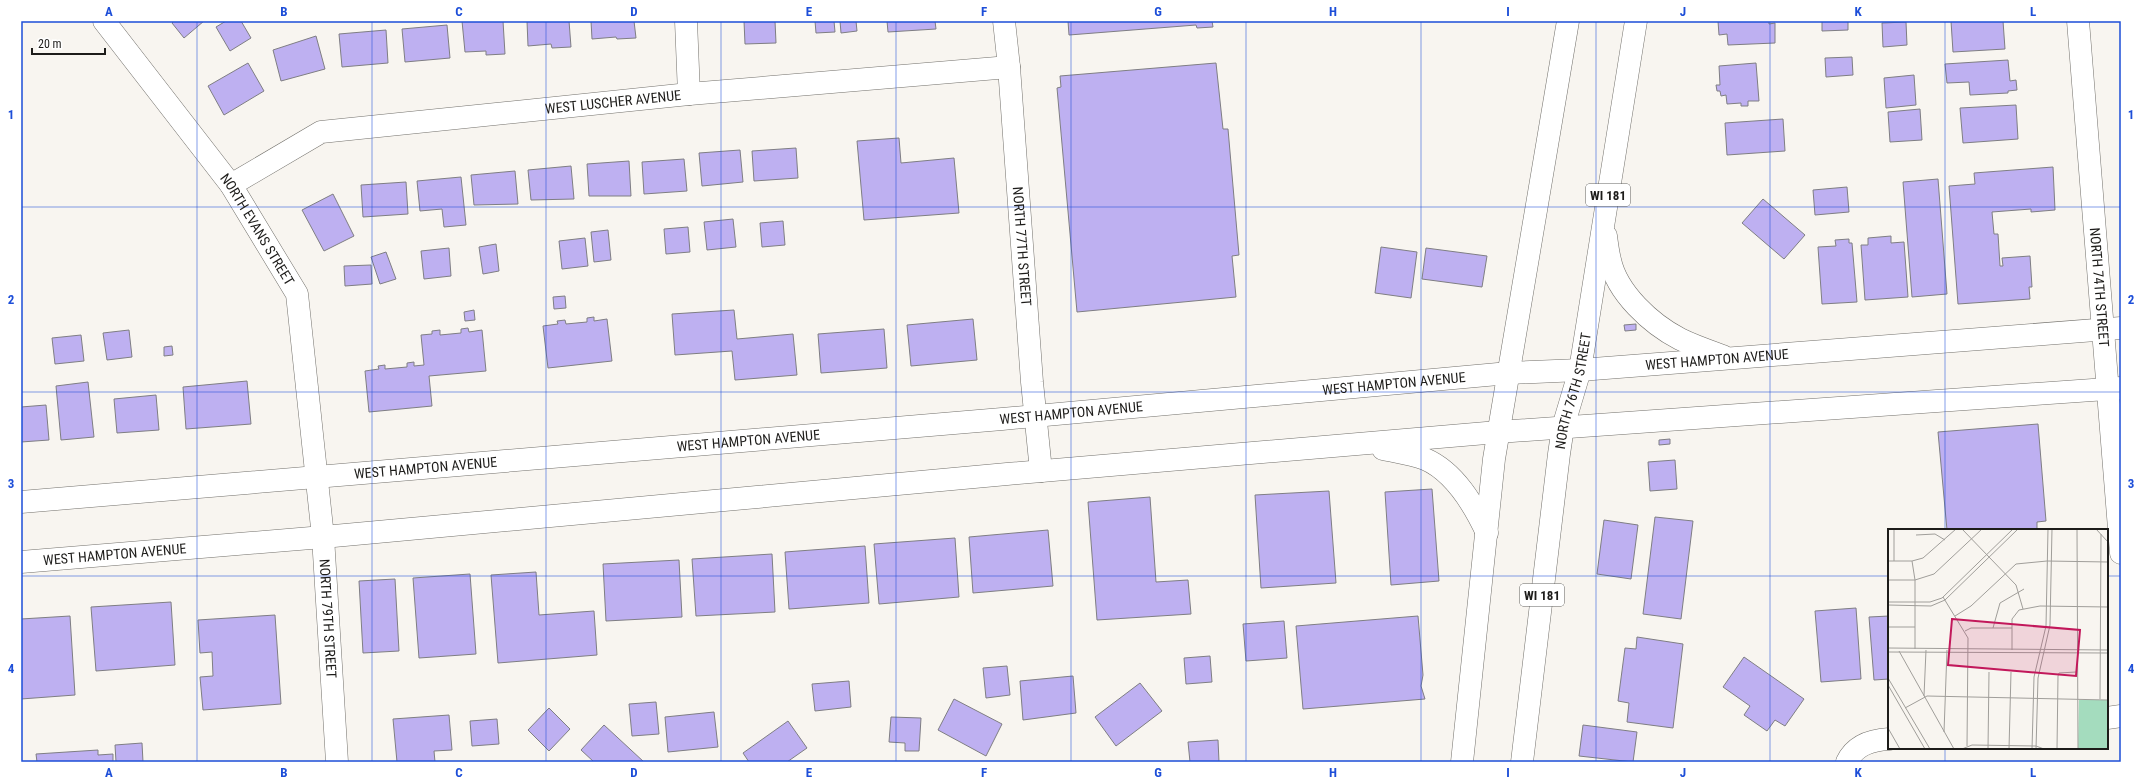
<svg xmlns="http://www.w3.org/2000/svg" width="2142" height="783" font-family="'Roboto Condensed',sans-serif">
  <style>
    .building { fill: #beb0f1; stroke: #7f7e83 }
    .lines { fill: none; stroke-linecap: round; stroke-linejoin: round }
    .minor-casing { stroke: #73716c; stroke-width: 23 }
    .major-casing { stroke: #73716c; stroke-width: 23 }
    .minor { stroke: #fff; stroke-width: 22 }
    .major { stroke: #fff; stroke-width: 22 }
    .grid { fill: none; stroke: #1d4ed8; stroke-width: 1; stroke-opacity: 0.55 }
    .labels { text-anchor: middle; stroke-width: 3; stroke-linejoin: round; paint-order: stroke }
    .shield { fill: #fff; stroke: #61605f; stroke-width: 1 }
    .shield-label { font-size: 13px; font-weight: bold; fill: #1d1c1a }
    .street-label { font-size: 14px; fill: #1d1c1a; stroke: #fff }
    .inset-road { fill: none; stroke: #a09e9a; stroke-width: 1 }
    .view { fill: #c2185b; fill-opacity: 0.15; stroke: #c2185b; stroke-width: 2 }
    .inset-edge { fill: none; stroke: #1d1c1a; stroke-width: 2 }
    .neatline { fill: none; stroke: #1d4ed8; stroke-width: 1.5 }
    .grid-label { font-size: 13px; text-anchor: middle; font-weight: bold; fill: #1d4ed8 }
  </style>
  <rect width="100%" height="100%" fill="#f8f5f0"/>
  <g class="building">
    <path d="M174 21H204L184 38 172 23Z"/>
    <path d="M226 21H241L251 38 230 51 216 27Z"/>
    <path d="M462 21H503L505 54 486 55V51L465 52Z"/>
    <path d="M527 21H569L571 47 552 48 551 44 528 46Z"/>
    <path d="M591 21H634L636 38 617 39 616 37 592 39Z"/>
    <path d="M744 21H775L776 43 745 44Z"/>
    <path d="M815 21H834L835 32 816 33Z"/>
    <path d="M840 21H856L857 31 841 33Z"/>
    <path d="M887 21H935L936 29 888 32Z"/>
    <path d="M1068 21H1212L1213 27 1197 28 1196 25 1069 35Z"/>
    <path d="M1718 21H1769V24L1775 23V43L1728 45 1727 34 1719 35Z"/>
    <path d="M1822 21H1848V30L1822 31Z"/>
    <path d="M1951 21H2003L2005 49 1953 52Z"/>
    <path d="M1906 22 1907 45 1883 47 1882 23Z"/>
    <path d="M447 25 450 58 405 62 402 29Z"/>
    <path d="M386 30 388 63 342 67 339 34Z"/>
    <path d="M316 36 325 69 281 81 273 50Z"/>
    <path d="M1852 57 1853 75 1826 77 1825 58Z"/>
    <path d="M2008 60 2010 81 2016 80 2017 90 2008 91V93L1970 95 1969 82 1947 83 1945 64Z"/>
    <path d="M248 63 264 91 224 115 208 86Z"/>
    <path d="M1216 63 1223 129H1228L1239 255 1232 256 1236 297 1077 312 1057 88 1061 87 1060 76Z"/>
    <path d="M1756 63 1759 101H1748V106H1741V103L1727 104 1726 95 1721 96 1720 91H1717L1716 85H1720L1719 66Z"/>
    <path d="M1914 75 1916 105 1886 108 1884 78Z"/>
    <path d="M2016 105 2018 139 1963 143 1960 108Z"/>
    <path d="M1920 109 1922 140 1890 142 1888 112Z"/>
    <path d="M1783 119 1785 151 1727 155 1725 123Z"/>
    <path d="M899 138 901 163 954 158 959 213 864 220 857 141Z"/>
    <path d="M796 148 798 178 754 181 752 151Z"/>
    <path d="M740 150 743 182 702 186 699 153Z"/>
    <path d="M684 159 687 191 644 194 642 162Z"/>
    <path d="M629 161 631 196H589L587 164Z"/>
    <path d="M571 166 574 199 531 200 528 170Z"/>
    <path d="M2053 167 2055 210 2031 212V209L1992 212 1994 234H1998L2000 266H2003L2002 258 2030 256 2032 287H2029L2030 299 1958 304 1949 186 1975 184 1974 173Z"/>
    <path d="M515 171 518 204 474 205 471 175Z"/>
    <path d="M461 177 466 225 444 227 442 209 420 211 417 181Z"/>
    <path d="M1938 179 1947 294 1912 297 1903 182Z"/>
    <path d="M406 182 408 214 363 217 361 185Z"/>
    <path d="M1847 187 1849 212 1815 215 1813 190Z"/>
    <path d="M333 194 354 236 324 251 302 210Z"/>
    <path d="M1763 199 1805 235 1784 259 1742 223Z"/>
    <path d="M733 219 736 247 707 250 704 222Z"/>
    <path d="M783 221 785 245 762 247 760 223Z"/>
    <path d="M688 227 690 252 666 254 664 229Z"/>
    <path d="M608 230 611 260 594 262 591 232Z"/>
    <path d="M1891 236V243L1904 242 1908 297 1865 300 1861 245H1868V238Z"/>
    <path d="M585 238 588 266 562 269 559 241Z"/>
    <path d="M1849 239V243H1852L1857 302 1822 304 1818 247 1836 246 1835 240Z"/>
    <path d="M496 244 499 271 483 274 479 247Z"/>
    <path d="M1381 247 1417 252 1411 298 1375 293Z"/>
    <path d="M449 248 451 276 424 279 421 251Z"/>
    <path d="M1426 248 1487 256 1482 287 1422 279Z"/>
    <path d="M386 252 396 279 380 284 371 257Z"/>
    <path d="M371 265 372 284 345 286 344 266Z"/>
    <path d="M565 296 566 308 554 309 553 297Z"/>
    <path d="M474 310 475 320 465 321 464 312Z"/>
    <path d="M734 310 737 339 793 334 797 375 735 380 732 351 675 355 672 314Z"/>
    <path d="M594 317V321L607 319 612 361 548 368 543 326 558 324 557 321 565 320 566 324 587 322V318Z"/>
    <path d="M973 319 977 360 911 366 907 325Z"/>
    <path d="M1636 324V330L1625 331 1624 325Z"/>
    <path d="M468 328 469 332 482 330 486 371 429 376 432 406 369 412 365 371 379 369 378 366 385 365V369L407 367V363L414 362V366L424 365 421 335 432 334V331L440 330V335L461 333V329Z"/>
    <path d="M884 329 887 368 821 373 818 334Z"/>
    <path d="M129 330 132 357 107 360 103 333Z"/>
    <path d="M81 335 84 361 55 364 52 338Z"/>
    <path d="M172 346 173 355 164 356V347Z"/>
    <path d="M247 381 251 424 186 429 183 387Z"/>
    <path d="M88 382 94 437 61 440 56 386Z"/>
    <path d="M156 395 159 430 117 433 114 399Z"/>
    <path d="M46 405 49 440 21 442V407Z"/>
    <path d="M2038 424 2046 521 2037 522V530H1947L1938 432Z"/>
    <path d="M1670 439V444L1659 445V440Z"/>
    <path d="M1675 460 1677 489 1650 491 1648 462Z"/>
    <path d="M1432 489 1439 581 1391 585 1385 492Z"/>
    <path d="M1329 491 1336 583 1261 588 1255 495Z"/>
    <path d="M1150 497 1156 582 1188 580 1191 614 1097 620 1088 502Z"/>
    <path d="M1655 517 1693 521 1681 619 1643 614Z"/>
    <path d="M1604 520 1638 525 1631 579 1597 574Z"/>
    <path d="M1048 530 1053 586 973 593 969 537Z"/>
    <path d="M955 538 959 597 879 604 874 544Z"/>
    <path d="M865 546 869 603 789 609 785 552Z"/>
    <path d="M772 554 775 612 696 616 692 559Z"/>
    <path d="M679 560 682 617 606 621 603 564Z"/>
    <path d="M536 572 539 615 594 611 597 655 498 663 491 575Z"/>
    <path d="M470 574 476 654 419 658 413 578Z"/>
    <path d="M395 579 399 651 363 653 359 581Z"/>
    <path d="M171 602 175 665 96 671 91 607Z"/>
    <path d="M1856 608 1861 679 1821 682 1815 611Z"/>
    <path d="M275 615 281 704 203 710 200 677 213 676 212 652 200 653 198 620Z"/>
    <path d="M70 616 75 695 21 699V619Z"/>
    <path d="M1418 616 1423 675 1421 686 1425 699 1303 709 1296 626Z"/>
    <path d="M1889 616V679L1874 680 1869 617Z"/>
    <path d="M1284 621 1287 658 1246 661 1243 624Z"/>
    <path d="M1637 637 1683 644 1673 728 1627 722 1629 703 1618 701 1625 648 1636 649Z"/>
    <path d="M1210 656 1212 682 1186 684 1184 658Z"/>
    <path d="M1744 657 1804 699 1785 726 1775 720 1767 731 1744 715 1750 706 1723 687Z"/>
    <path d="M1007 666 1010 695 986 698 983 668Z"/>
    <path d="M1073 676 1076 713 1023 720 1020 681Z"/>
    <path d="M849 681 851 707 815 711 812 684Z"/>
    <path d="M1140 683 1162 711 1116 746 1095 717Z"/>
    <path d="M954 699 1002 724 986 756 938 730Z"/>
    <path d="M656 702 659 734 632 736 629 704Z"/>
    <path d="M549 708 570 729 549 751 528 730Z"/>
    <path d="M714 712 718 747 668 752 665 717Z"/>
    <path d="M449 715 452 750 434 751 435 762H397L393 719Z"/>
    <path d="M891 717 921 718 919 751H905V743L889 742Z"/>
    <path d="M497 719 499 744 472 746 470 721Z"/>
    <path d="M788 721 807 748 787 762H749L743 753Z"/>
    <path d="M604 725 644 762H594L581 750Z"/>
    <path d="M1583 725 1637 732 1633 762 1579 756Z"/>
    <path d="M1218 740 1219 762H1190L1188 742Z"/>
    <path d="M142 743 143 762H116L115 745Z"/>
    <path d="M98 750V755L113 754V762H37L36 754Z"/>
  </g>
  <g class="lines">
    <defs>
      <g id="minor">
        <path id="s1" d="M104 21 231 185 297 294 323 537 337 762"/>
        <path d="M686 21 689 94"/>
        <path id="s2" d="M1004 21 1009 67 1032 382 1041 471"/>
        <path id="s3" d="M2078 21 2121 553"/>
        <path id="s4" d="M231 185 321 132 689 94 1009 67"/>
        <path d="M2107 718 2121 716"/>
        <path d="M1847 762C1855 745 1871 740 1889 739"/>
      </g>
      <g id="major">
        <path d="M1606 236C1607 244 1608 252 1610 260 1617 293 1651 324 1680 339 1694 346 1709 351 1723 356"/>
        <path d="M1383 449C1397 452 1412 454 1425 459 1455 472 1474 505 1487 533"/>
        <path id="s5" d="M21 502 1002 419 1509 373 1580 370 2121 328"/>
        <path id="s6" d="M21 562 323 537 1007 474 1498 432 2121 388"/>
        <path d="M1462 762 1494 459 1568 21"/>
        <path id="s7" d="M1522 762 1559 454 1563 427 1580 370 1636 21"/>
      </g>
    </defs>
    <use href="#minor" class="minor-casing"/>
    <use href="#major" class="major-casing"/>
    <use href="#minor" class="minor"/>
    <use href="#major" class="major"/>
  </g>
  <path class="grid" d="M197 21V762M372 21V762M546 21V762M721 21V762M896 21V762M1071 21V762M1246 21V762M1421 21V762M1596 21V762M1770 21V762M1945 21V530M21 207H2121M21 392H2121M21 576H1889M2107 576H2121M1945 748V762"/>
  <g class="labels">
    <g class="shield">
      <rect x="1586" y="184" width="44" height="22" rx="3"/>
      <rect x="1520" y="584" width="44" height="22" rx="3"/>
    </g>
    <g class="shield-label">
      <text x="1608" y="200">WI 181</text>
      <text x="1542" y="600">WI 181</text>
    </g>
    <g class="street-label">
      <text dy="5" stroke="none"><textPath href="#s4" startOffset="398">WEST LUSCHER AVENUE</textPath></text>
      <text dy="5" stroke="none"><textPath href="#s1" startOffset="259">NORTH EVANS STREET</textPath></text>
      <text dy="5" stroke="none"><textPath href="#s2" startOffset="226">NORTH 77TH STREET</textPath></text>
      <text dy="5" stroke="none"><textPath href="#s3" startOffset="267">NORTH 74TH STREET</textPath></text>
      <text dy="5" stroke="none"><textPath href="#s5" startOffset="1702">WEST HAMPTON AVENUE</textPath></text>
      <text dy="5" stroke="none"><textPath href="#s5" startOffset="1378">WEST HAMPTON AVENUE</textPath></text>
      <text dy="5" stroke="none"><textPath href="#s7" startOffset="375">NORTH 76TH STREET</textPath></text>
      <text dy="5" stroke="none"><textPath href="#s5" startOffset="1054">WEST HAMPTON AVENUE</textPath></text>
      <text dy="5" stroke="none"><textPath href="#s5" startOffset="730">WEST HAMPTON AVENUE</textPath></text>
      <text dy="5" stroke="none"><textPath href="#s5" startOffset="406">WEST HAMPTON AVENUE</textPath></text>
      <text dy="5" stroke="none"><textPath href="#s6" startOffset="94">WEST HAMPTON AVENUE</textPath></text>
      <text dy="5" stroke="none"><textPath href="#s1" startOffset="661">NORTH 79TH STREET</textPath></text>
    </g>
  </g>
  <g transform="translate(1888 529)">
    <rect width="220" height="220" fill="#f8f5f0"/>
    <path d="M191 171H220V220H190Z" fill="#a4dcbe"/>
    <path class="inset-road" d="M74 0 128 56 135 80M189 0 190 220M208 0 220 13M28 6 47 5 57 11M0 32H24L35 29 68 0M6 32V0M24 32 27 51V120M0 51H27L46 45 94 0M55 68 80 109 79 217M0 73H42L54 69 125 0M0 76 43 77 57 71 130 0M67 87 83 77 128 35 159 32 220 33M0 98H27M105 99 112 74 136 60M77 102 83 99H124M0 119 220 121M124 121V90L131 81 152 77 220 78M11 122 66 220M0 123 220 124M0 149 42 220M0 156 37 220M36 167 38 121M212 170 213 5M17 179 39 167 220 171M0 199 12 220M56 203 59 121M74 220 84 216 148 217 156 220M100 220 101 143M121 220 123 143M144 220 146 148 158 97 160 0M148 220 150 149 162 96 164 0M169 220 170 147 171 144 188 143"/>
    <path class="view" d="M64 90 192 101 188 147 60 136Z"/>
    <rect width="220" height="220" class="inset-edge"/>
  </g>
  <rect width="2142" height="783" fill="none" stroke="#ffffff" stroke-width="44"/>
  <path d="M32 48v6h73v-6" fill="none" stroke="#1d1c1a" stroke-width="2"/>
  <text x="38" y="48" font-size="12" fill="#1d1c1a" stroke="#ffffff" stroke-width="3" paint-order="stroke">20 m</text>
  <rect x="22" y="22" width="2098" height="739" class="neatline"/>
  <g class="grid-label">
    <text x="109" y="16">A</text>
    <text x="284" y="16">B</text>
    <text x="459" y="16">C</text>
    <text x="634" y="16">D</text>
    <text x="809" y="16">E</text>
    <text x="984" y="16">F</text>
    <text x="1158" y="16">G</text>
    <text x="1333" y="16">H</text>
    <text x="1508" y="16">I</text>
    <text x="1683" y="16">J</text>
    <text x="1858" y="16">K</text>
    <text x="2033" y="16">L</text>
    <text x="11" y="119">1</text>
    <text x="2131" y="119">1</text>
    <text x="11" y="304">2</text>
    <text x="2131" y="304">2</text>
    <text x="11" y="488">3</text>
    <text x="2131" y="488">3</text>
    <text x="11" y="673">4</text>
    <text x="2131" y="673">4</text>
    <text x="109" y="777">A</text>
    <text x="284" y="777">B</text>
    <text x="459" y="777">C</text>
    <text x="634" y="777">D</text>
    <text x="809" y="777">E</text>
    <text x="984" y="777">F</text>
    <text x="1158" y="777">G</text>
    <text x="1333" y="777">H</text>
    <text x="1508" y="777">I</text>
    <text x="1683" y="777">J</text>
    <text x="1858" y="777">K</text>
    <text x="2033" y="777">L</text>
  </g>
</svg>
